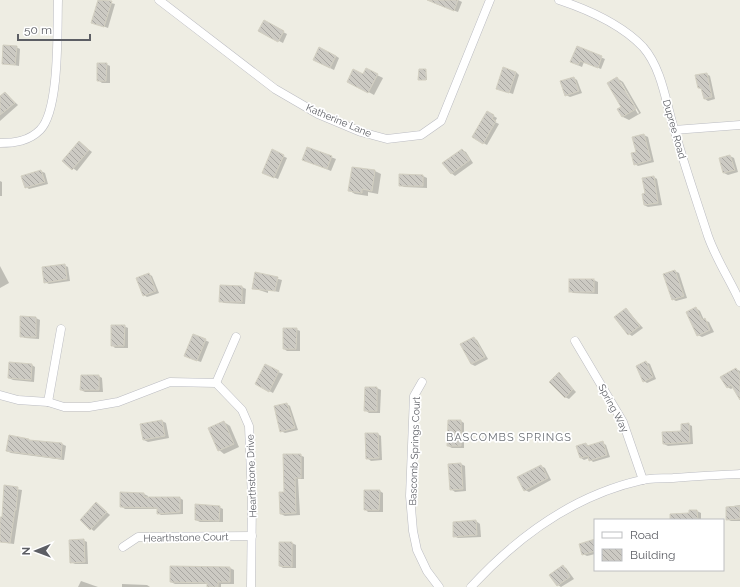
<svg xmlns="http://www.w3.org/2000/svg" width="740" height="587" font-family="Raleway,sans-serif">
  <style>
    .shadow { fill: #0003; fill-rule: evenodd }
    .building { fill: url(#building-back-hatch); stroke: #d3d0c2 }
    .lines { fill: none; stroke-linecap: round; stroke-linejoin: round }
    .minor-casing { stroke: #bbbcc2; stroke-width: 9 }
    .minor { stroke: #fff; stroke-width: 8 }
    .labels { text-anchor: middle; stroke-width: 3.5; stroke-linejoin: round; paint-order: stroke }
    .street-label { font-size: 10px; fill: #5c5e64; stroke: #fff }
    .neighbourhood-label { font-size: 11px; letter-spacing: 1px; fill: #6c7076; stroke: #fff }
  </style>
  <defs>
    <pattern id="building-back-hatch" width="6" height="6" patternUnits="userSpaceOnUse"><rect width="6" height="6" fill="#cccac3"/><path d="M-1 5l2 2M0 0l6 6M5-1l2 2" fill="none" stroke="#a9a7a2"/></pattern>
  </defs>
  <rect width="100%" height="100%" fill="#eeede3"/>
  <g class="shadow">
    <path d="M99 0 115 4 108 28 92 22Z"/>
    <path d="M433 0H458L462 2 458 12 436 4 433 2Z"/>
    <path d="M264 22 287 34 283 43 260 31Z"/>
    <path d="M16 47 20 49 19 66 3 63Z"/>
    <path d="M577 47 605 59 601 69 584 62 582 67 575 64Z"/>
    <path d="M336 56 339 58 334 70 318 62Z"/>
    <path d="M106 64 110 66V83H102L98 80Z"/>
    <path d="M426 70 427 80 419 79Z"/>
    <path d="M516 72 519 75 513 94 501 90Z"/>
    <path d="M707 74 710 76 715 99 708 101 705 99 703 90 699 88Z"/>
    <path d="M377 75 383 78 374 95 354 84 363 76Z"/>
    <path d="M574 78 577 80 582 93 570 97 566 95Z"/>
    <path d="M617 78 623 82 641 113 629 120 623 117 619 109 622 107ZM619 82H621L639 113 638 114Z"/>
    <path d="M5 93 18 105 0 121V97Z"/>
    <path d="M487 112 497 118 495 122 499 124 487 145 473 137Z"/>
    <path d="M644 135 648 137 654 162 638 166 635 164Z"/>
    <path d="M79 142 92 152 77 171 63 161Z"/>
    <path d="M308 148 336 159 331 171 307 161Z"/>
    <path d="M462 150 466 152 473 163 455 176 451 173Z"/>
    <path d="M283 156 287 158 278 179 266 174Z"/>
    <path d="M730 156 734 158 738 172 728 175 724 173Z"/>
    <path d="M353 168 375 171 381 174 378 194 368 192V196L355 194 350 191Z"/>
    <path d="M41 171 45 173 48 184 29 189 26 187Z"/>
    <path d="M400 176H423L427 178V188L404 187 400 185Z"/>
    <path d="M654 177 657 179 662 205 648 207 644 205 646 194Z"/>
    <path d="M0 181 2 182V196H0Z"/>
    <path d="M64 265 68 267 70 281 49 284 45 282Z"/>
    <path d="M0 266 9 283 0 288Z"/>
    <path d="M675 271 679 273 687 298 676 301 672 299Z"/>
    <path d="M256 273 282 280 279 292 268 290V293L253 288Z"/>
    <path d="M149 274 152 276 159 293 147 297 144 295Z"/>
    <path d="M570 280H594L598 282V294L573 293 570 291Z"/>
    <path d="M221 286 242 287 246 289 245 304 224 303 220 301Z"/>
    <path d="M696 308 700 311 704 320 709 322 714 332 702 337 698 335Z"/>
    <path d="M626 309 643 328 632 336 629 334Z"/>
    <path d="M21 317 36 318 40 320 39 339 25 338 21 336Z"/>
    <path d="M124 326 128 328V348H115L112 345Z"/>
    <path d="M296 329 300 331V351H287L284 349Z"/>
    <path d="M474 338 477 340 488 359 475 366 471 364Z"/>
    <path d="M205 340 209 342 201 362 189 358Z"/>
    <path d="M646 362 650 364 656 379 647 383 644 381Z"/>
    <path d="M32 365 35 367 34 382 13 380 9 378Z"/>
    <path d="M265 366 283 374 273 393 256 384Z"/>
    <path d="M736 369 740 371V397L734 387 731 389 727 387Z"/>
    <path d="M559 374 576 392 569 399 565 397Z"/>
    <path d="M99 376 102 378 103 392H85L81 390Z"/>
    <path d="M377 388 381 390 380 413H369L365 410Z"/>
    <path d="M287 404 290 406 298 430 285 433 281 431Z"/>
    <path d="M162 421 166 423 169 438 148 442 144 440Z"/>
    <path d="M461 421 464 423V448H452L448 446Z"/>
    <path d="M224 422 230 426 239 447 224 454 219 450Z"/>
    <path d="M688 424 692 426 693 444 668 446 664 444 682 432Z"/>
    <path d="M378 434 381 436 382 460 371 461 367 458Z"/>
    <path d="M32 442 62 444 66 446 64 460 11 453 7 451Z"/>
    <path d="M603 443 606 445 610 457 593 462 589 458 584 460 581 458 586 444 590 446Z"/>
    <path d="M300 455 304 457V479H298L300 515 285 516 281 514 285 492Z"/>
    <path d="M461 464 465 466 466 491 455 492 451 489Z"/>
    <path d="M541 466 545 468 551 480 529 492 525 490Z"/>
    <path d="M5 487 22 490 14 544 0 542Z"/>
    <path d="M380 491 383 493V512H368L365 509Z"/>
    <path d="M121 493 144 494 148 496V498H180L183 500V514L161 515 158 513V509H125L121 506Z"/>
    <path d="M740 505V521H731L727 519V507Z"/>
    <path d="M100 506 110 515 94 531 91 529Z"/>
    <path d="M219 507 223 509V522H200L196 520Z"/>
    <path d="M697 511 701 513V520H678Z"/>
    <path d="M476 521 480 524 481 537 458 538 454 536V523Z"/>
    <path d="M83 540 87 542 88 564H75L71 562Z"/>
    <path d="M595 540V554L587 556 583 554Z"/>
    <path d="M280 543H292L296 545V568H283L280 566Z"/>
    <path d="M563 566 566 568 574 579 561 587 558 585Z"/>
    <path d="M230 568 234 570V584H221V587H208V584H175L171 582Z"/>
    <path d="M81 581 98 587H78Z"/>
    <path d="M122 584 147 585 150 587H122Z"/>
  </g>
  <g class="building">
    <path d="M98 0 112 1 104 27 91 23Z"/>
    <path d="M427 0H458L454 11Z"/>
    <path d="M264 20 284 31 278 42 258 31Z"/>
    <path d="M3 45 17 46 15 65 2 64Z"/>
    <path d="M577 46 602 56 598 68 580 61 578 65 570 62Z"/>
    <path d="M319 47 336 56 330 68 313 60Z"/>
    <path d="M97 63H107L106 81H97Z"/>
    <path d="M503 67 516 72 509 93 496 89Z"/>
    <path d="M366 68 378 74 368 93 347 82 353 69 363 74Z"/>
    <path d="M419 69H426V80H418Z"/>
    <path d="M707 73 712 97 704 99 701 88H698L695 75Z"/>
    <path d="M574 77 579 91 565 96 560 81Z"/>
    <path d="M617 77 636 109 622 117 617 109 621 107 607 83Z"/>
    <path d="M5 92 15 103 0 115V96Z"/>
    <path d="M487 111 494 115 492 119 496 121 483 144 472 137Z"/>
    <path d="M644 134 651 160 634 165 631 153 636 152 632 137Z"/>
    <path d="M79 141 89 150 72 170 62 161Z"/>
    <path d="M307 147 332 156 327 169 302 160Z"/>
    <path d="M272 149 284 155 274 178 262 173Z"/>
    <path d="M462 149 470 160 451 174 442 163Z"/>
    <path d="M730 155 735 170 723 173 719 158Z"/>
    <path d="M352 167 375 170 372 191 362 189V193L348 191Z"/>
    <path d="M41 170 45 182 25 188 21 176Z"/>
    <path d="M399 174 423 175V186H399Z"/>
    <path d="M654 176 658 203 644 205 642 194 645 193 642 178Z"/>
    <path d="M65 264 67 279 44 283 42 267Z"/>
    <path d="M675 270 684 296 672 300 663 274Z"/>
    <path d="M255 272 278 277 275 291 252 289Z"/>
    <path d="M149 273 156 291 143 296 136 278Z"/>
    <rect x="569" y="279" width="25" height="13"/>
    <path d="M220 285 242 286V302H219Z"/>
    <path d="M696 307 702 320 705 318 710 330 697 336 686 312Z"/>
    <path d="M626 308 640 326 628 335 614 317Z"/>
    <path d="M20 316 36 317V337H20Z"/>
    <path d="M111 325H125L124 346H111Z"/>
    <path d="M283 328H297L296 349H283Z"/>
    <path d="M193 334 206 339 197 361 184 356Z"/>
    <path d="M474 337 485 357 471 364 460 344Z"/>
    <path d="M646 361 653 377 643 382 636 366Z"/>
    <path d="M9 362 32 364 31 380 8 378Z"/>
    <path d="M265 364 279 371 269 392 255 384Z"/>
    <path d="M736 368 740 375V400L731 385 727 388 720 377Z"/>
    <path d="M559 372 573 389 565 398 549 382Z"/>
    <path d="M81 375H99V390H80Z"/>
    <path d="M365 387H377V411H364Z"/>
    <path d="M287 403 295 428 280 432 274 406Z"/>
    <path d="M162 420 165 436 143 440 140 424Z"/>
    <path d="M448 420H461V446H447Z"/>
    <path d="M224 421 234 444 218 451 208 428Z"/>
    <path d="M689 423 690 442 663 444 662 432 681 431V424Z"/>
    <path d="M365 433H378L379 458 366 459Z"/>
    <path d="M9 435 29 439V440L62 443 61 459 6 451Z"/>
    <path d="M603 441 607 455 589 461 588 456 580 458 576 446 586 443 587 446Z"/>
    <path d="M283 454H301V478H295L296 513 280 514 279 492H284Z"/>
    <path d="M461 463 463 489 450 490 448 464Z"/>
    <path d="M541 465 548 478 524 491 517 477Z"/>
    <path d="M4 485 18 487 16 510H15L10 543 0 542V517H2Z"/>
    <path d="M364 490H380L379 510H364Z"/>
    <path d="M120 492 144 493V497H180V512L157 514V508L120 507Z"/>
    <path d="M96 502 107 512 90 530 80 520Z"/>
    <path d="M195 504 220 506 219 521 195 520Z"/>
    <path d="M740 506V519L726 520V507Z"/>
    <path d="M689 510H697L698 520H670V514L689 513Z"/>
    <path d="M476 520 477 535 453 537V522Z"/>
    <path d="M84 539 85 562 70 563 69 540Z"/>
    <path d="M595 539V551L582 555 579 544Z"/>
    <path d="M279 542H292V567L279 566Z"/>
    <path d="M563 565 570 577 557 586 549 575Z"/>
    <path d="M170 566 230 567V582H218V587H207V583L170 582Z"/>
  </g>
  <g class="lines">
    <defs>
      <g id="minor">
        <path d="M159 0 275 89 318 114 361 132 387 139 421 135 441 121 490 0"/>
        <path d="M559 0C589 10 621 24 643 47 663 70 666 105 675 132 685 167 697 202 708 236 716 259 730 280 740 302"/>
        <path d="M674 130 740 125"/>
        <path d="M0 143C15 143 29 141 40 130 60 110 57 29 58 0"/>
        <path d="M575 341 623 422 643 480"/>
        <path d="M422 382 414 396 410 496 413 531 417 550 427 571 439 587"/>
        <path d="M216 383 236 337"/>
        <path d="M0 395 18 400 48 402 64 407H89L118 402 170 382 216 383 242 410 249 426 252 499 251 587"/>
        <path d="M48 402 61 329"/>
        <path d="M123 547 138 537 252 536"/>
        <path d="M471 587C517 537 575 495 642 480 652 478 663 478 673 478 695 476 718 475 740 474"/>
      </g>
    </defs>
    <use href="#minor" class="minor-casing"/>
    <use href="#minor" class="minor"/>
  </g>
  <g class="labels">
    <g class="street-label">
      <text transform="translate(339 120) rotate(23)" y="4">Katherine Lane</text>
      <text transform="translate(675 129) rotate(74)" y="4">Dupree Road</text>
      <text transform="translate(614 408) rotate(62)" y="4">Spring Way</text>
      <text transform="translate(414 451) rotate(-88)" y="4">Bascomb Springs Court</text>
      <text transform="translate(251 476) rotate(-92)" y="4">Hearthstone Drive</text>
      <text transform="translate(186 537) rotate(-1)" y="4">Hearthstone Court</text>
    </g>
    <g class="neighbourhood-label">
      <text x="509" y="441">BASCOMBS SPRINGS</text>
    </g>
  </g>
  <rect x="594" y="519" width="130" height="52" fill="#ffffff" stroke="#bebfc1"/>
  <rect x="602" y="532" width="20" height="6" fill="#ffffff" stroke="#bebfc1"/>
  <text x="630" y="539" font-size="12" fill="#5c5e64">Road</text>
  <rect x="602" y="549" width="20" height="12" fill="url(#building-back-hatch)" stroke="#bebfc1"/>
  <text x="630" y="559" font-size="12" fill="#5c5e64">Building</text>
  <g transform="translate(36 551) rotate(269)" stroke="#ffffff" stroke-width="3" paint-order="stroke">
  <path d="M0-3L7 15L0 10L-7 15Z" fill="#5c5e64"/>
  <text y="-6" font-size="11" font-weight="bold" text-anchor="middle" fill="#5c5e64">N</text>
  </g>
  <path d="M18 34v6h72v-6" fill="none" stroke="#5c5e64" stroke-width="2"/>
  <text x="24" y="34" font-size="12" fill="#5c5e64" stroke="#ffffff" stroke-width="3" paint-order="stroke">50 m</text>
</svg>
